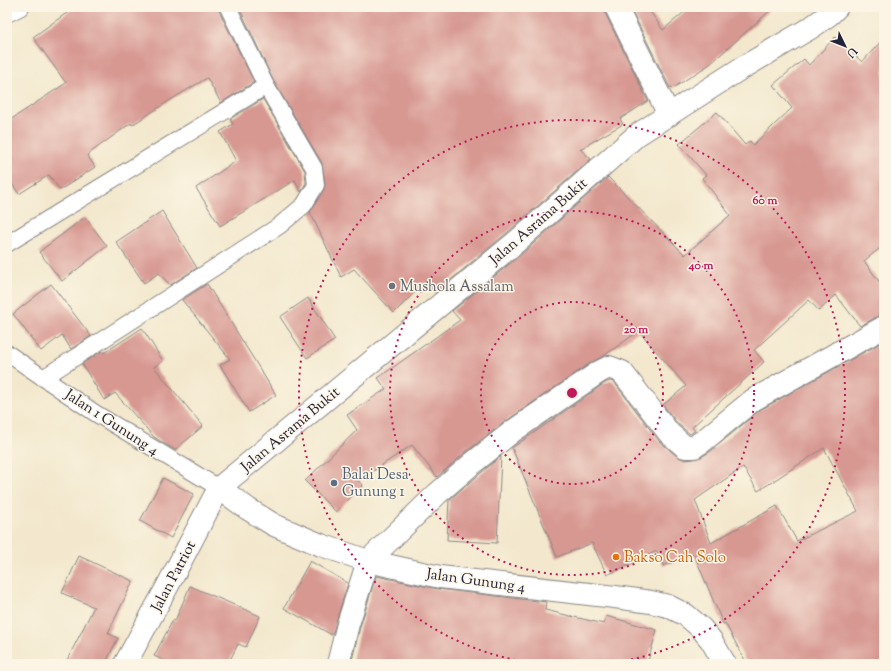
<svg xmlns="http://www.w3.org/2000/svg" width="891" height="671" font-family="'Sorts Mill Goudy',serif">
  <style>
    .building { fill: #d79892; fill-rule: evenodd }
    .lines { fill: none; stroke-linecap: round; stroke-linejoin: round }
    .lane-casing { stroke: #8a8584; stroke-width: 18 }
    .street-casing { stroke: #8a8584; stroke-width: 24 }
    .secondary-casing { stroke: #8a8584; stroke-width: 24 }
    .lane { stroke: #fff; stroke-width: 16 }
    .street { stroke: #fff; stroke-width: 22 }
    .secondary { stroke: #fff; stroke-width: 22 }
    .ring { fill: none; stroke: #c2185b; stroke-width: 2; stroke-dasharray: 2 4 }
    .worship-dot { fill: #6b7280; stroke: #fcf5e5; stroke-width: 1.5 }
    .service-dot { fill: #5c6f8a; stroke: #fcf5e5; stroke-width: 1.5 }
    .food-dot { fill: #e8710a; stroke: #fcf5e5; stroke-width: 1.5 }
    .labels { text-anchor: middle; stroke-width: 3; stroke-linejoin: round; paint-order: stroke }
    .street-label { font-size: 15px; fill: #22223b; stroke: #fcf5e5 }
    .worship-label { font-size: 15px; fill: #5b616d; stroke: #fcf5e5; text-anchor: start }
    .service-label { font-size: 15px; fill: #4e5e75; stroke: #fcf5e5; text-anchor: start }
    .food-label { font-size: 15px; fill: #c56008; stroke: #fcf5e5; text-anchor: start }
    .centre { fill: #c2185b; stroke: #fcf5e5; stroke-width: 2 }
    .ring-label { font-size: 12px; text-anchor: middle; font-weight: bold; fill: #c2185b; stroke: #fcf5e5; stroke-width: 3; stroke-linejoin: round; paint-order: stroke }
  </style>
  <rect width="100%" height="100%" fill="#fcf5e5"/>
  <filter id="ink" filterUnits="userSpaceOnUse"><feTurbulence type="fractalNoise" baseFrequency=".025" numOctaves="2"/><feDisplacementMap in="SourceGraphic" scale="8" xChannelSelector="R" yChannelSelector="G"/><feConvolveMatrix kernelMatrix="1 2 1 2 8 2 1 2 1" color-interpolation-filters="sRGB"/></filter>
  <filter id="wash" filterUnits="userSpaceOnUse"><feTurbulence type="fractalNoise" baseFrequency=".012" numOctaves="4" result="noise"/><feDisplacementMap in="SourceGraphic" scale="16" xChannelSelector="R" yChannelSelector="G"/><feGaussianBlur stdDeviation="0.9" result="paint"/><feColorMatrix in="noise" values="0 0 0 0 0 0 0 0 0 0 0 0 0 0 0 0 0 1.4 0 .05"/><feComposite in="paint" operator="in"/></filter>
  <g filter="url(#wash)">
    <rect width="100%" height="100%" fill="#f3e8cd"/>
    <g id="blocks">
      <g class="building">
        <path d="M75 7H219V11L254 82 221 103 207 78 172 99 132 125 131 123 87 155 95 167 60 190 49 175 19 194 7 177V122L66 83 33 37Z"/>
        <path d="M239 7H604L605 13 648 101 620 119 623 124 580 149 591 159 508 232 435 293 425 282 394 313 354 269 341 277 310 212 324 189 325 184 322 163 274 82Z"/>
        <path d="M630 7H647L663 30 690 7H774L710 64 673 88 672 87 670 88Z"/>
        <path d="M835 37 862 62 884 38V245L864 261 884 288V315L878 316 860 326 836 295 819 311 809 300 754 350 764 362 692 427 695 431 690 434 678 424 663 405 686 386 639 331 605 355 592 362 506 421 466 452 437 477 412 445 358 481 363 485 336 512 305 481 357 430 347 415 386 389 378 378 460 320 452 311 524 252 608 177 685 255 730 215 702 178 706 175 679 144 717 112 745 145 750 141 753 145 792 108 773 85 804 59 809 65Z"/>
        <path d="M263 99 305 171 306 183 301 192 295 180 220 226 196 188 236 161 220 132 233 124 230 119Z"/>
        <path d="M162 211 197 268 170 285 159 273 144 283 116 242Z"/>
        <path d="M85 217 107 246 62 281 39 252Z"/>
        <path d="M51 284 91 336 71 349 62 335 41 351 13 314Z"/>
        <path d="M207 284 276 395 249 412 220 365 230 359 182 300Z"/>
        <path d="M308 298 335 340 307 358 280 317Z"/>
        <path d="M142 328 163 361 154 367 203 426 175 450 154 437 115 393 104 400 82 364 102 351 104 353Z"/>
        <path d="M884 341V664H747L725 623 723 624 694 554 663 566 657 551 607 575 592 543 557 557 512 448 605 383 610 381 614 382 659 441 677 456 685 460 694 459 701 457 711 451 760 410ZM824 448 858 511 797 541 777 506 711 543 695 500 743 467 758 491Z"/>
        <path d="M501 456 497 543 447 540 449 500Z"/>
        <path d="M163 478 194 494 171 538 140 521Z"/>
        <path d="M79 556 133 581 108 633 118 638 105 664H65L94 607 62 593Z"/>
        <path d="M310 561 348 583 332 635 284 608Z"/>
        <path d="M376 576 438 589 546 602 545 610 604 624 606 616 657 630 647 664H351L360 627Z"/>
        <path d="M190 586 260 616 246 647 238 644 228 664H171L154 656 173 620 175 621Z"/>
      </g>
    </g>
  </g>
  <g filter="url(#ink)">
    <use href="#blocks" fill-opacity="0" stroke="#8a8584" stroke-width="1"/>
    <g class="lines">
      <defs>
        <g id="lane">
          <path d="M7 14 21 7"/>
          <path d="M7 244 266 86"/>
          <path d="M7 353 95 413 219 488"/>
          <path d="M43 378 279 226 304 205 316 185 314 168 266 86 228 7"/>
        </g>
        <g id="street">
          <path d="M616 7 669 115"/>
          <path d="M125 664 166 589 219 488"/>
          <path d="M338 664 348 624 368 561 437 494 474 462 513 431 599 372 609 367 622 372 669 433 685 447H694L703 441 753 400 884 327"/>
        </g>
        <path id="secondary" d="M725 664 711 640 701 628 686 615 668 606 651 602 615 597 440 577 368 561 321 545 274 525 248 509 219 488 516 242 637 135 737 71 812 27 830 14 837 7"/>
      </defs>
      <use href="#lane" class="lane-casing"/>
      <use href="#street" class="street-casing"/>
      <use href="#secondary" class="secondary-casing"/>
      <use href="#lane" class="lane"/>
      <use href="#street" class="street"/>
      <use href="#secondary" class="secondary"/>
    </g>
  </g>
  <g class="ring">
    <circle cx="572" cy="393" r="91"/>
    <circle cx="572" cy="393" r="182"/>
    <path d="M539 664A273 273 0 1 1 605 664"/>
  </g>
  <circle class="worship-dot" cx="392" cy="286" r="4"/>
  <circle class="service-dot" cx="334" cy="483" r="4"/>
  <circle class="food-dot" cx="616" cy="557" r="4"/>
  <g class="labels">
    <g class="street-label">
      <text transform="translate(538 221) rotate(-41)" y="5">Jalan Asrama Bukit</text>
      <text transform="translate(112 422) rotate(33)" y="5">Jalan 1 Gunung 4</text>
      <text transform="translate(290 429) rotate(-40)" y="5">Jalan Asrama Bukit</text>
      <text transform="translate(173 576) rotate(-62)" y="5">Jalan Patriot</text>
      <text transform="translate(476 580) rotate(8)" y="5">Jalan Gunung 4</text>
    </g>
    <g class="worship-label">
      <text x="400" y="291">Mushola Assalam</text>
    </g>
    <g class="service-label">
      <text x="342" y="479">Balai Desa<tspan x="342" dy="17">Gunung 1</tspan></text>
    </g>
    <g class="food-label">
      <text x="624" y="562">Bakso Cah Solo</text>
    </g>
  </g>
  <circle cx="572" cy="393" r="6" class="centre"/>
  <g class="ring-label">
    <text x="765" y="204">60 m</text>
    <text x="701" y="269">40 m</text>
    <text x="636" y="333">20 m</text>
  </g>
  <rect width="891" height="671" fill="none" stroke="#fcf5e5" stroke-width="24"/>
  <g transform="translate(845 46) rotate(133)" stroke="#fcf5e5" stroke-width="3" paint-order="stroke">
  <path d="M0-3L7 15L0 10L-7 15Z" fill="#22223b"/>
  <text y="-6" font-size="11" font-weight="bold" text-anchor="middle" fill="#22223b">U</text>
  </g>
</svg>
